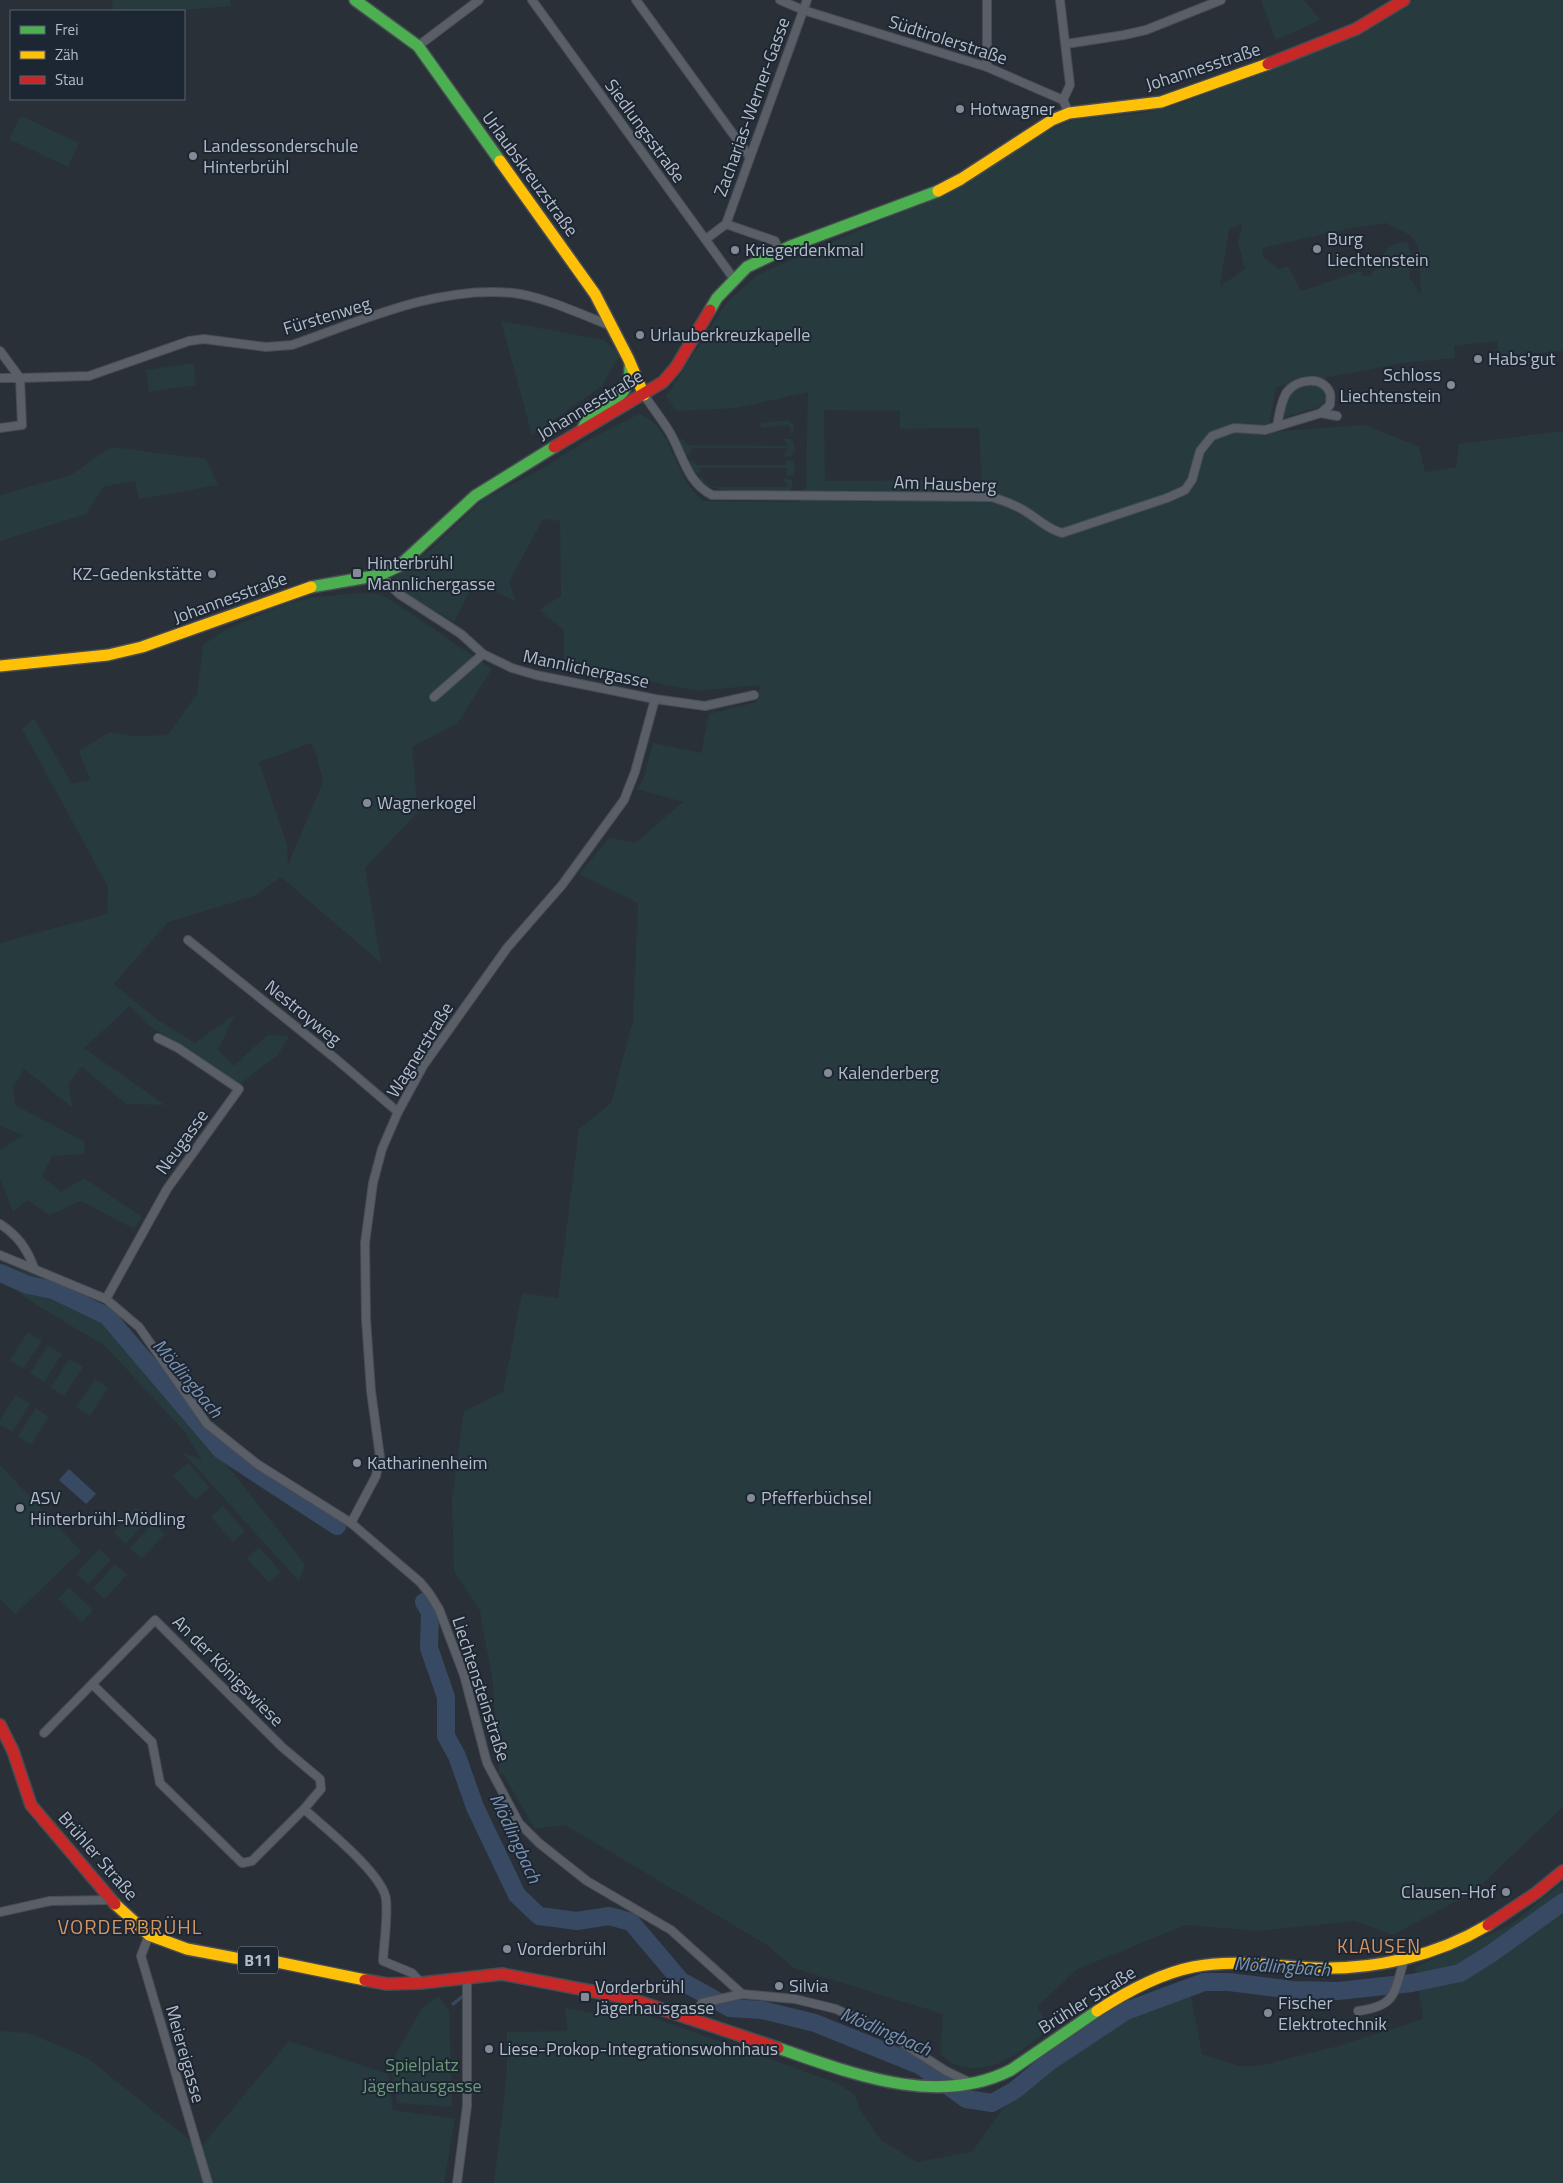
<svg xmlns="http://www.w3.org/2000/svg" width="1563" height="2183" font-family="'Titillium Web',sans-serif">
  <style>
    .green { fill: #273a3e; fill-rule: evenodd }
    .water { fill: #384963 }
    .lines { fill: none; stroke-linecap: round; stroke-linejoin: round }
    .stream { stroke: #384963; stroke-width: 3 }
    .river { stroke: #384963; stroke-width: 18 }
    .street-casing { stroke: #484c53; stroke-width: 10 }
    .fast-casing { stroke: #484c53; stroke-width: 14 }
    .slow-casing { stroke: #484c53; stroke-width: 14 }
    .jam-casing { stroke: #484c53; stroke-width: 14 }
    .street { stroke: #5a5e66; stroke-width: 8 }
    .fast { stroke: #4caf50; stroke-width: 11 }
    .slow { stroke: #ffc107; stroke-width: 11 }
    .jam { stroke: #c62828; stroke-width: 11 }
    .poi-dot { fill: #848b96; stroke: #1d2633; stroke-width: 2 }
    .labels { text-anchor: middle; stroke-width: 4; stroke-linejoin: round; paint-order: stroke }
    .shield { fill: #1d2633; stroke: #878f9c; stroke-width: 1 }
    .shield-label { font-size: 16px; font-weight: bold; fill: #b4bcc9 }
    .street-label { font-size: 18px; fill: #b4bcc9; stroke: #1d2633 }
    .poi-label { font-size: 18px; fill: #b4bcc9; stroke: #1d2633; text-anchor: start }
    .park-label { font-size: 18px; fill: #6b9a76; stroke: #1d2633 }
    .water-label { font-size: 19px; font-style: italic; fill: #7c92b1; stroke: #1d2633 }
    .neighbourhood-label { font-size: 19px; letter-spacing: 1px; fill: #d59563; stroke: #1d2633 }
    .quarter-label { font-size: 20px; letter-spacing: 1px; fill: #d59563; stroke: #1d2633 }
  </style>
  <rect width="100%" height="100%" fill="#2a3038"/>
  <g class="green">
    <path d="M112 0H230L231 6 176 11H113Z"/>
    <path d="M1261 0H1304L1320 20 1276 40Z"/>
    <path d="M1413 0H1563V351L1499 356 1497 341 1454 346 1455 358 1403 363 1276 387 1268 432 1366 425 1419 447 1425 472 1456 467 1459 444 1563 431V1807L1475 1891 1393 1935 1355 1921 1259 1931 1185 1925 1076 1970 1037 2007 1051 2027C1025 2049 996 2075 960 2066 953 2065 946 2058 940 2054L943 2014 794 1968 767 1945 565 1825 535 1829 503 1774 499 1775 493 1684 480 1611 454 1571 452 1498 464 1411 503 1392 522 1293 558 1298 579 1129 611 1103 633 1021 638 903 579 874 609 838 635 843 683 802 637 789 643 780 653 743 701 753 709 714 756 702 761 685 697 691 574 666 564 674V630L539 610 561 596 560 521 543 519 509 582 516 602 475 580 454 622 402 591 392 579 431 549 484 499 545 467 586 441 639 414C675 426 672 478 704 501L799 502 806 486 808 392 737 408 676 411 666 397 726 303 757 275 953 189 1050 130 1074 120 1149 112 1180 104 1369 29ZM1386 223 1410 235 1419 248 1421 295 1409 276 1412 257 1407 242C1394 242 1387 247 1381 258L1386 266 1373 271 1370 276H1363L1360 271 1301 291 1288 266 1279 269 1263 257 1262 248 1346 229ZM1242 224 1238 242 1245 269 1220 286 1229 229ZM824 410 900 411V429L979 428 982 489H970V480L825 481Z"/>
    <path d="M21 116 79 143 68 167 9 139Z"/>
    <path d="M501 321 604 340 620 355 602 386 532 435Z"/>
    <path d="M193 363 196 385 149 392 146 370Z"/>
    <path d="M1314 383 1324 389 1326 400 1321 406 1283 418C1288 397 1290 386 1314 383Z"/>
    <path d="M786 420 790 421 794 426 793 433H789L791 430 788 425 762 428 760 425 761 423Z"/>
    <path d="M678 439H682L688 445 789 446 783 439H792L795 449 791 457 784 455 788 448H692L689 455H684Z"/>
    <path d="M111 447 206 459 218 485 139 499 135 481 103 487 86 514 0 541V495L71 475Z"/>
    <path d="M789 460 793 461 795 471 792 476 786 475 787 468H700V473C691 474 691 468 688 461H692L697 465H787L785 461Z"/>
    <path d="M698 477H702L706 483 715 487H786L787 484 783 481 784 478 792 480 793 485 789 491C766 491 710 497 698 477Z"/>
    <path d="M360 593 377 594 388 598 492 669 458 723 412 747 418 812 365 868 381 963 281 877 254 896 168 922 114 984 155 1018 195 1043 235 1014 218 1050 234 1066 267 1035 289 1036 278 1055 240 1084 150 1026 130 1006 84 1048 165 1105 126 1104 82 1067 68 1084 73 1108 24 1069 13 1087 15 1105 85 1142 84 1154 52 1156 42 1176 61 1192 84 1178 142 1217 134 1229 81 1201 50 1215 27 1200 13 1212 0 1179V1150L23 1135 0 1126V943L107 914 108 887 22 729 34 718 72 784 90 780 79 751 110 732 135 736 168 735 197 694 203 645 225 630 288 603 315 597ZM311 743 316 753 323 782 288 865 287 845 259 762Z"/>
    <path d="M0 1262 58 1284 120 1317 212 1446 305 1564 299 1581 182 1452 202 1460 184 1431 105 1346 40 1307 0 1280Z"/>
    <path d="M28 1332 42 1341 23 1369 10 1360Z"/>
    <path d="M48 1345 62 1354 44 1382 30 1373Z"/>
    <path d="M69 1359 83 1367 64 1396 51 1387Z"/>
    <path d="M95 1379 108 1388 90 1416 76 1407Z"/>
    <path d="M16 1395 30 1404 12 1432 0 1425V1420Z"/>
    <path d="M36 1408 49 1417 31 1445 18 1436Z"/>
    <path d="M188 1463 210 1488 195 1500 173 1475Z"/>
    <path d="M0 1465 81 1551 15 1614 0 1599Z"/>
    <path d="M223 1506 245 1531 233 1542 211 1517Z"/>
    <path d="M136 1508 148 1519 126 1544 114 1533Z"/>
    <path d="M153 1523 165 1534 142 1558 130 1548Z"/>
    <path d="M259 1547 281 1572 269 1583 247 1558Z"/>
    <path d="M99 1549 111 1560 88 1584 76 1574Z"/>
    <path d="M115 1564 127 1574 105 1599 93 1589Z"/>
    <path d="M69 1587 93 1610 82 1622 58 1599Z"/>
    <path d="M1563 1882V2183H494L507 2073V2032L567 2031 565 2008 597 2014 612 2003 837 2083 855 2095 859 2108 881 2140 917 2162 972 2152 1027 2075 1130 2005 1188 1981 1202 2054 1239 2066H1259L1338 2046 1423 2019 1415 1967 1509 1926Z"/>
    <path d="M439 1996 449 2011 452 2107 397 2103 391 2063 422 2008Z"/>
    <path d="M0 2031 28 2033 86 2057 200 2148 289 2041 388 2074 393 2110 455 2119 444 2183H0Z"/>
  </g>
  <path class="water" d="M69 1469 96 1494 86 1504 59 1480Z"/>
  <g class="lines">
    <path class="stream" d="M453 2004 463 1996"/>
    <g class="river">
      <path d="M0 1273 28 1285 53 1290 107 1316 221 1450 337 1526"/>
      <path d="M424 1602 430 1612 429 1648 446 1697V1736L457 1756 475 1807 517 1895 539 1916 577 1921 609 1916 631 1922 681 1981 730 2008 762 2010 815 2023 921 2066 966 2099 992 2103 1015 2090 1049 2062 1126 2011 1204 1982H1229L1293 1990 1338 1991 1412 1983 1460 1973 1492 1953 1563 1902"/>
    </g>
    <defs>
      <g id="street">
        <path d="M532 0 734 279"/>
        <path d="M636 0 749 156"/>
        <path d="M780 0 803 10 987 67 1063 100 1069 113"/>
        <path d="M1060 0 1070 85 1063 100"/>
        <path d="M1066 44 1124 35 1146 30 1221 0"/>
        <path d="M418 46 479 0"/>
        <path d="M987 67V0"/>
        <path d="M726 224 775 241 779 251"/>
        <path d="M706 239 726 224 807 0"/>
        <path d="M0 351 20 378 89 376 189 341 204 339 266 347 292 345C361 321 438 285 513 293 542 296 583 315 611 326"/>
        <path d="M0 378H20L22 425 0 428"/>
        <path d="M644 395C652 407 661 418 669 431 683 454 686 482 712 495L992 497C1003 501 1014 504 1025 511 1038 519 1047 529 1062 533L1167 498 1185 490 1192 480 1200 451 1212 436 1234 428 1265 430 1321 413 1337 416"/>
        <path d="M1277 426C1279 416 1281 400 1287 392 1297 379 1323 375 1330 393 1331 396 1330 402 1330 405L1321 413"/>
        <path d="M380 575 399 594 461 634 483 654 512 668 536 675 655 699 705 706 754 695"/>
        <path d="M434 697 483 654"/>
        <path d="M188 940 336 1059 398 1112"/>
        <path d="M0 1224C17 1235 27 1248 34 1268"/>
        <path d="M0 1255 106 1299 139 1327 207 1424 257 1464 351 1523 420 1582 429 1593 439 1609 464 1675 487 1763 519 1823 539 1843 587 1881 671 1930 742 1994"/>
        <path d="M106 1299 167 1189 239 1089 178 1048 158 1038"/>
        <path d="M351 1523 376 1476 380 1457 371 1391 366 1319 365 1243 373 1183 382 1149 398 1112 423 1066 507 948 562 885 624 800 635 772 655 699"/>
        <path d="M44 1733 155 1620 282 1747 320 1779 321 1789 304 1809 252 1861 242 1863 160 1783 152 1742 93 1685"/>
        <path d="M304 1809C324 1827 383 1874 386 1899 388 1919 384 1941 383 1961L412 1973 421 1983"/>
        <path d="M0 1912 50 1901 110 1900"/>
        <path d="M149 1935 141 1956 208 2183"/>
        <path d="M1358 2011C1396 2006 1394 1994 1404 1960"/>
        <path d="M692 2018 702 2003 742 1994 795 1999 836 2009 885 2032 946 2071 969 2082"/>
        <path d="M457 2183 467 2106V1977"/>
      </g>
      <g id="fast">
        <path d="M355 0 418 46 500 161"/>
        <path d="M710 310 717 298 747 267 791 246 938 191"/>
        <path d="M582 430C595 399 630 408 630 367"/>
        <path d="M311 587 380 575 399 566 475 496 554 447"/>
        <path d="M778 2048C851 2073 936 2108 1011 2070L1097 2011"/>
      </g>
      <g id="slow">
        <path d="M500 161 595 294 628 358 644 395"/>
        <path d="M938 191 961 179 1052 120 1069 113 1161 102 1268 64"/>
        <path d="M0 666 108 655 142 647 311 587"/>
        <path d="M115 1904 149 1935 187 1949 235 1958 277 1962 365 1980"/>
        <path d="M1097 2011C1126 1992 1158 1974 1193 1967 1232 1959 1274 1966 1314 1968 1375 1970 1436 1956 1488 1925"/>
      </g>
      <g id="jam">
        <path d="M1268 64 1356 29 1404 0"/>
        <path d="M554 447 663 382 676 367 710 310"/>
        <path d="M0 1725 13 1751 31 1805 115 1904"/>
        <path d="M1488 1925 1536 1893 1563 1871"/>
        <path d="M365 1980 387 1984 421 1983 502 1974 628 1998 778 2048"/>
      </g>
    </defs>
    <use href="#street" class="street-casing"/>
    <use href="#fast" class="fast-casing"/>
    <use href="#slow" class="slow-casing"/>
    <use href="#jam" class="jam-casing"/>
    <use href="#street" class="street"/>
    <use href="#fast" class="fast"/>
    <use href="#slow" class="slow"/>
    <use href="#jam" class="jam"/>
  </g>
  <g class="poi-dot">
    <circle cx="960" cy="109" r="5"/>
    <circle cx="193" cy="156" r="5"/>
    <circle cx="1317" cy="249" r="5"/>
    <circle cx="735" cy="250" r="5"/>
    <circle cx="640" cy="335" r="5"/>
    <circle cx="1478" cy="359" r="5"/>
    <circle cx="1451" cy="385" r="5"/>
    <rect x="352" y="568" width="10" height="10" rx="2.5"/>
    <circle cx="212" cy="574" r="5"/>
    <circle cx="367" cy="803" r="5"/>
    <circle cx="828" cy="1073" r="5"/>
    <circle cx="357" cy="1463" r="5"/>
    <circle cx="751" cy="1498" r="5"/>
    <circle cx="20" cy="1508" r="5"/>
    <circle cx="1506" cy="1892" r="5"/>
    <circle cx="507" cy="1949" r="5"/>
    <circle cx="779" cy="1986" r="5"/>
    <rect x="580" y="1992" width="10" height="10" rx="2.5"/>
    <circle cx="1268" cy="2013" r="5"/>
    <circle cx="489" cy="2049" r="5"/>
  </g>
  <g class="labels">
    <rect class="shield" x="238" y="1946.5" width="40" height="27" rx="4"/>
    <g class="shield-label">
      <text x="258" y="1966">B11</text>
    </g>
    <g class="street-label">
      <text transform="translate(948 40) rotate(18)" y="6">Südtirolerstraße</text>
      <text transform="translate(1203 67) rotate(-18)" y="6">Johannesstraße</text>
      <text transform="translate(752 107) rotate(-70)" y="6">Zacharias-Werner-Gasse</text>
      <text transform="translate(645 131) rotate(54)" y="6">Siedlungsstraße</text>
      <text transform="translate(530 174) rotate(54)" y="6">Urlaubskreuzstraße</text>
      <text transform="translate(327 316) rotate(-17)" y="6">Fürstenweg</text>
      <text transform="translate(590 405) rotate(-31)" y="6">Johannesstraße</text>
      <text transform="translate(945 484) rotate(2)" y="6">Am Hausberg</text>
      <text transform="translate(230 598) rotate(-20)" y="6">Johannesstraße</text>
      <text transform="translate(586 669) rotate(12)" y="6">Mannlichergasse</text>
      <text transform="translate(303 1013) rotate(39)" y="6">Nestroyweg</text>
      <text transform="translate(420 1050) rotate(-58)" y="6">Wagnerstraße</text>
      <text transform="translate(182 1142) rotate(-54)" y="6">Neugasse</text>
      <text transform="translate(228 1671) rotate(45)" y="6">An der Königswiese</text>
      <text transform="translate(481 1689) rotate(72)" y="6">Liechtensteinstraße</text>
      <text transform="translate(98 1856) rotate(49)" y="6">Brühler Straße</text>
      <text transform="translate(1087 2000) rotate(-32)" y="6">Brühler Straße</text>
      <text transform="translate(185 2054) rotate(74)" y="6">Meiereigasse</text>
    </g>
    <g class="poi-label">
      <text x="970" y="115">Hotwagner</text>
      <text x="203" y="152">Landessonderschule<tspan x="203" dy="21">Hinterbrühl</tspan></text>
      <text x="1327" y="245">Burg<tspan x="1327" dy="21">Liechtenstein</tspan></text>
      <text x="745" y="256">Kriegerdenkmal</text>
      <text x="650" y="341">Urlauberkreuzkapelle</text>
      <text x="1488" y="365">Habs'gut</text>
      <text x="1441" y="381" text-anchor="end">Schloss<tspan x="1441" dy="21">Liechtenstein</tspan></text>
      <text x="367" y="569">Hinterbrühl<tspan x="367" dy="21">Mannlichergasse</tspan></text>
      <text x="202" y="580" text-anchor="end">KZ-Gedenkstätte</text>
      <text x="377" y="809">Wagnerkogel</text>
      <text x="838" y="1079">Kalenderberg</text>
      <text x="367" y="1469">Katharinenheim</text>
      <text x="30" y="1504">ASV<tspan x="30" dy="21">Hinterbrühl-Mödling</tspan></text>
      <text x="761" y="1504">Pfefferbüchsel</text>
      <text x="1496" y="1898" text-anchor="end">Clausen-Hof</text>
      <text x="517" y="1955">Vorderbrühl</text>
      <text x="789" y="1992">Silvia</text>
      <text x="595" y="1993">Vorderbrühl<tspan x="595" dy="21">Jägerhausgasse</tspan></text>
      <text x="1278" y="2009">Fischer<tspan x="1278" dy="21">Elektrotechnik</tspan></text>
      <text x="499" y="2055">Liese-Prokop-Integrationswohnhaus</text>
    </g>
    <g class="park-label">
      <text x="422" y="2071">Spielplatz<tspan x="422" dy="21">Jägerhausgasse</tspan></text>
    </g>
    <g class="water-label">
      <text transform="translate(188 1378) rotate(50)" y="7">Mödlingbach</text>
      <text transform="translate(516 1838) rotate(65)" y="7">Mödlingbach</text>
      <text transform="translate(1282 1966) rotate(4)" y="7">Mödlingbach</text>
      <text transform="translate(886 2031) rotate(23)" y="7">Mödlingbach</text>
    </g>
    <g class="neighbourhood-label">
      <text x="1379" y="1953">KLAUSEN</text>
    </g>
    <g class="quarter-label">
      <text x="130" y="1934">VORDERBRÜHL</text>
    </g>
  </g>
  <rect x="10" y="10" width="175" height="90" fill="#1d2633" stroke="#59626f"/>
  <rect x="20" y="26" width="25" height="8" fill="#4caf50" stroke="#59626f"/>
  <text x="55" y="35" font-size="15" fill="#b4bcc9">Frei</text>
  <rect x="20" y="51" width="25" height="8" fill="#ffc107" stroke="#59626f"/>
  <text x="55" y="60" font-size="15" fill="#b4bcc9">Zäh</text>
  <rect x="20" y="76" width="25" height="8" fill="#c62828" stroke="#59626f"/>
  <text x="55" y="85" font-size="15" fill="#b4bcc9">Stau</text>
</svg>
